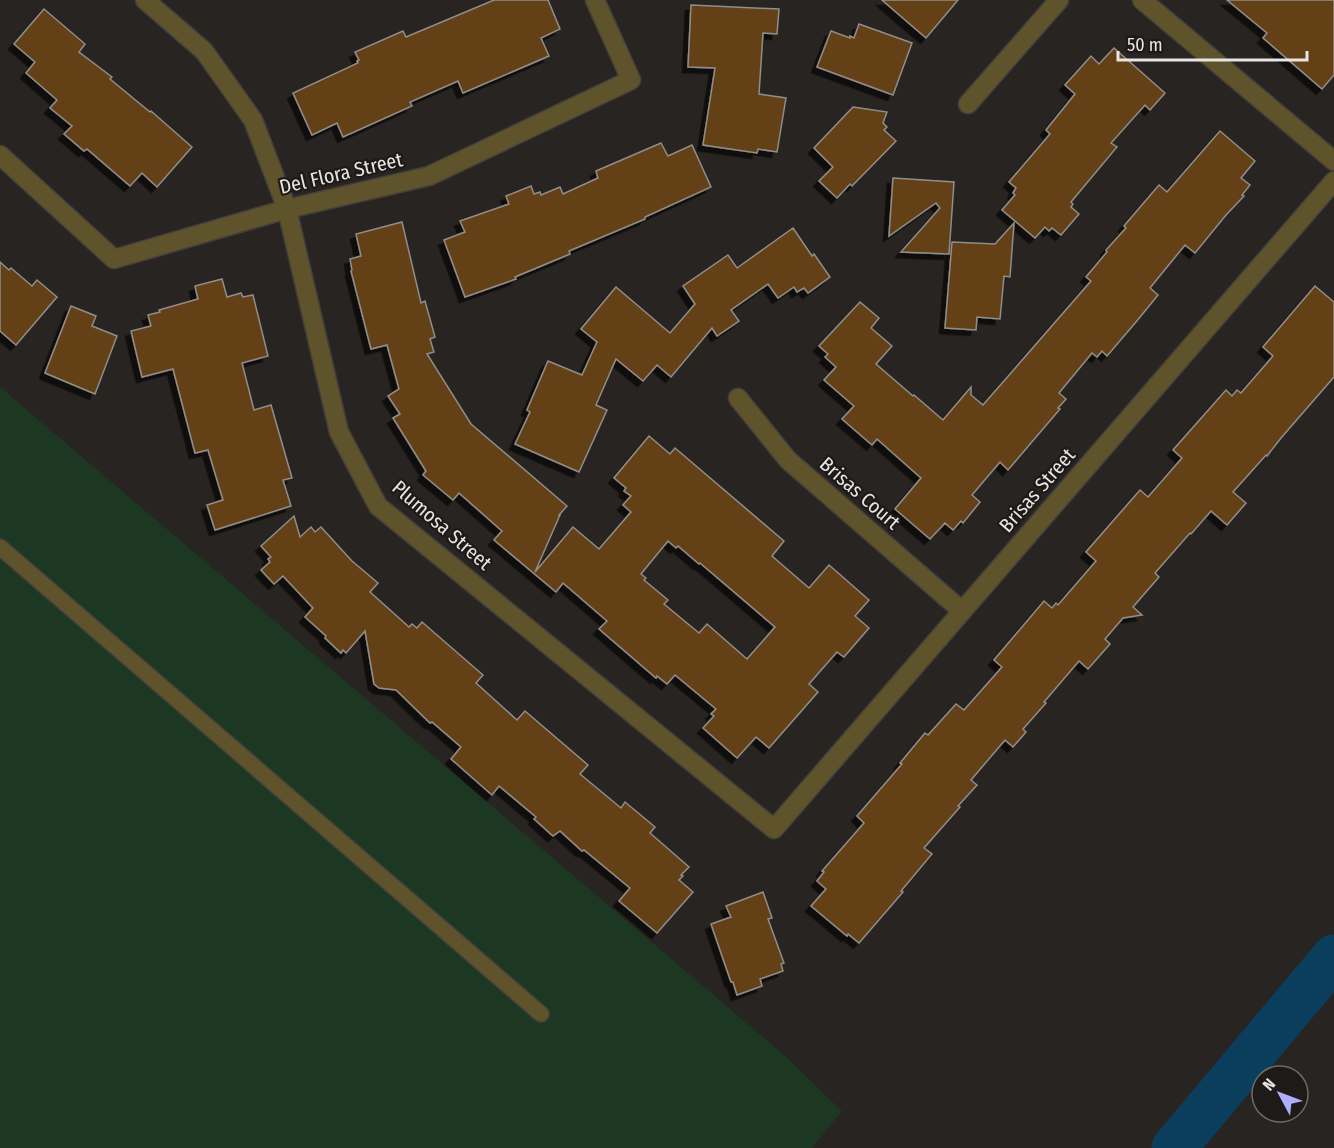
<svg xmlns="http://www.w3.org/2000/svg" width="1334" height="1148" font-family="'Fira Sans Condensed',sans-serif">
  <style>
    .green { fill: #1d3822 }
    .lines { fill: none; stroke-linecap: round; stroke-linejoin: round }
    .river { stroke: #0b3d5d; stroke-width: 45 }
    .building { fill: #644016; stroke: #918d8a; stroke-width: 1.5; fill-rule: evenodd; filter: url(#shadow) }
    .lane-casing { stroke: #423f3c; stroke-width: 18 }
    .street-casing { stroke: #423f3c; stroke-width: 21 }
    .lane { stroke: #5e532a; stroke-width: 15 }
    .street { stroke: #5e532a; stroke-width: 18 }
    .labels { text-anchor: middle; stroke-width: 4.5; stroke-linejoin: round; paint-order: stroke }
    .street-label { font-size: 20px; fill: #e8e6e4; stroke: #1d1a17 }
  </style>
  <defs>
    <filter id="shadow"><feDropShadow dx="-5.5" dy="5.5" stdDeviation="0" flood-color="#0009"/></filter>
  </defs>
  <rect width="100%" height="100%" fill="#272421"/>
  <path class="green" d="M0 387 784 1055 842 1111 812 1148H0Z"/>
  <g class="lines">
    <path class="river" d="M1174 1148 1334 957"/>
  </g>
  <g class="building">
    <path d="M494 0H548L560 29 541 38 549 56 463 93 458 81 410 102 412 106 343 137 337 123 312 135 293 93 358 63 357 61 359 60 355 52 403 31 406 37Z"/>
    <path d="M882 0H958L926 38Z"/>
    <path d="M1227 0H1334V75L1322 89 1263 38 1267 33Z"/>
    <path d="M691 5 779 9 777 34 763 33 759 94 786 98 777 152 758 149 757 153 703 145 715 68 688 67Z"/>
    <path d="M44 9 85 44 79 52 112 77 110 79 150 112 151 111 192 147 157 187 142 173 130 186 87 149 84 151 64 134 72 126 50 108 57 100 26 73 35 62 14 44Z"/>
    <path d="M859 24 912 43 893 95 817 67 831 31 850 38V36L854 38Z"/>
    <path d="M1114 48 1165 93 1150 110 1145 105 1111 143 1117 147 1071 202 1073 204 1071 207 1079 214 1061 235 1052 228 1049 231 1045 227 1035 238 1002 210 1015 195 1013 193 1016 188 1009 182 1050 134 1046 130 1075 94 1065 85 1091 56 1099 64Z"/>
    <path d="M853 107 887 112 883 123 887 127 884 130 896 141 852 186 850 184 837 198 819 181 833 167 814 148Z"/>
    <path d="M1220 131 1255 161 1241 178 1250 185 1242 195 1244 196 1226 215 1195 253 1185 245 1150 288 1158 295 1136 322 1107 356 1102 351 1097 357 1092 353 1059 393 1066 399 1058 408 1060 409 1025 450 1008 470 1000 462 972 495 980 502 963 523 961 521 953 530 945 523 930 539 895 509 921 478 877 439 872 445 842 419 854 406 824 380 836 367 825 357 828 354 819 346 860 302 879 318 871 328 892 346 876 364 913 396 914 395 943 420 971 387V395L983 405 1091 281 1086 277 1107 252 1106 250 1126 228 1124 226 1159 185 1167 192Z"/>
    <path d="M661 143 668 156 692 145 711 187 645 217V219L569 251 570 254 515 277 516 279 465 297 444 240 465 232 460 221 509 204 506 196 531 186 534 194 540 192 541 195 560 187 563 194 598 178 596 171Z"/>
    <path d="M893 178 954 182 949 254 901 252 940 208 936 203 889 236Z"/>
    <path d="M402 222 421 303 425 301 435 337 430 339 434 352 427 354 471 424 567 506 559 515H560L535 572 573 527 599 549 631 512 623 505 631 496 624 491 626 488 614 478 649 436 670 454 675 448 784 541 772 556 809 588 829 565 869 600 855 616 869 628 844 657 837 652 809 684 818 692 769 748 756 737 737 758 703 728 714 716 711 714 716 709 675 675 667 684 657 676 656 678 599 629 607 621 563 583 556 592 494 540 502 531 459 493 453 500 423 475 426 471 393 418 400 414 388 396 399 389 387 345 371 349 351 271 352 270 350 259 361 256 356 234ZM668 541 676 548 678 546 699 564 700 563 775 627 747 659 707 624 699 633 664 604 668 600 644 580 646 578 641 574Z"/>
    <path d="M1014 223 1010 277 1004 276 1000 319 977 317 976 330 945 328 952 242 995 244Z"/>
    <path d="M793 228 812 256 814 254 830 277 808 293 804 288 797 292 794 287 778 298 768 284 731 310 739 321 717 336 712 328 671 377 657 365 643 381 616 359 596 405 607 410 579 472 515 444 530 412 527 410 548 361 582 375 597 342 581 329 616 287 670 333 695 304 683 286 728 255 737 268Z"/>
    <path d="M0 262 9 270 11 268 32 286 37 280 57 297 16 345 0 331Z"/>
    <path d="M222 279 227 297 241 293 243 297 253 295 268 356 242 363 254 410 271 405 292 478 283 480 291 506 215 530 207 505 223 500 208 450 195 453 173 369 142 377 131 331 151 326 148 315 160 312 159 310 198 299 195 286Z"/>
    <path d="M1315 286 1334 302V377L1281 438 1267 456 1266 455 1233 492 1246 503 1227 525 1211 511 1191 534 1190 533 1155 573 1159 577 1133 607 1142 615 1123 618 1105 639 1110 644 1088 669 1079 661 1044 702 1046 703 1023 729 1026 732 1013 747 1005 740 971 780 977 785 958 806 960 807 924 848 932 854 901 891 903 892 859 943 848 934 847 936 811 906 826 889 817 881 824 872 822 871 864 823 857 816 902 764 900 763 925 733 928 735 956 704 964 710 1002 667 994 660 1044 601 1052 608 1056 603 1058 605 1096 561 1086 552 1140 490 1148 497 1182 458 1173 450 1226 390 1232 396 1237 390 1241 393 1273 356 1263 347Z"/>
    <path d="M71 306 96 316 92 326 117 336 95 394 45 373Z"/>
    <path d="M294 516 300 537 311 527 315 532 321 527 352 561 378 583 370 592 409 627 412 624 417 628 422 622 483 675 476 683 517 720 525 711 588 765 580 774 621 808 625 802 655 827 650 833 689 867 681 875 683 876 679 880 693 892 657 933 619 901 630 888 584 850 582 851 560 831 553 836 534 819 536 817 499 786 492 795 451 759 461 747 432 722 430 723 396 690 379 688 374 684 365 631 346 653 343 650 341 653 325 638 326 636 305 617 313 608 283 576 274 584 261 570 270 562 268 559 271 557 261 546Z"/>
    <path d="M763 892 772 918 768 919 784 963 781 964 783 971 760 979 762 986 737 995 733 982H731L711 924 731 917 726 906Z"/>
  </g>
  <g class="lines">
    <defs>
      <path id="lane" d="M0 547 541 1014"/>
      <g id="street">
        <path d="M145 0 204 51 253 120 287 209 339 432 378 506 774 829 1334 181"/>
        <path d="M1142 0 1334 161"/>
        <path d="M968 104 1059 0"/>
        <path d="M0 155 114 259 287 209 429 176 631 80 595 0"/>
        <path d="M738 398 788 460 962 611"/>
      </g>
    </defs>
    <use href="#lane" class="lane-casing"/>
    <use href="#street" class="street-casing"/>
    <use href="#lane" class="lane"/>
    <use href="#street" class="street"/>
  </g>
  <g class="labels">
    <g class="street-label">
      <text transform="translate(341 173) rotate(-13)" y="7">Del Flora Street</text>
      <text transform="translate(1037 490) rotate(-49)" y="7">Brisas Street</text>
      <text transform="translate(860 493) rotate(41)" y="7">Brisas Court</text>
      <text transform="translate(442 525) rotate(41)" y="7">Plumosa Street</text>
    </g>
  </g>
  <g transform="translate(1280 1094) rotate(311)"><circle r="28" fill="#1d1a17" stroke="#6e6c69" stroke-width="1.5"/>
  <path d="M0-4.5L10 22L0 15L-10 22Z" fill="#afaefa"/>
  <text y="-9" font-size="16" font-weight="bold" text-anchor="middle" fill="#e8e6e4">N</text>
  </g>
  <path d="M1118 51v9h189v-9" fill="none" stroke="#e8e6e4" stroke-width="3"/>
  <text x="1127" y="51" font-size="18" fill="#e8e6e4" stroke="#1d1a17" stroke-width="4.5" paint-order="stroke">50 m</text>
</svg>
